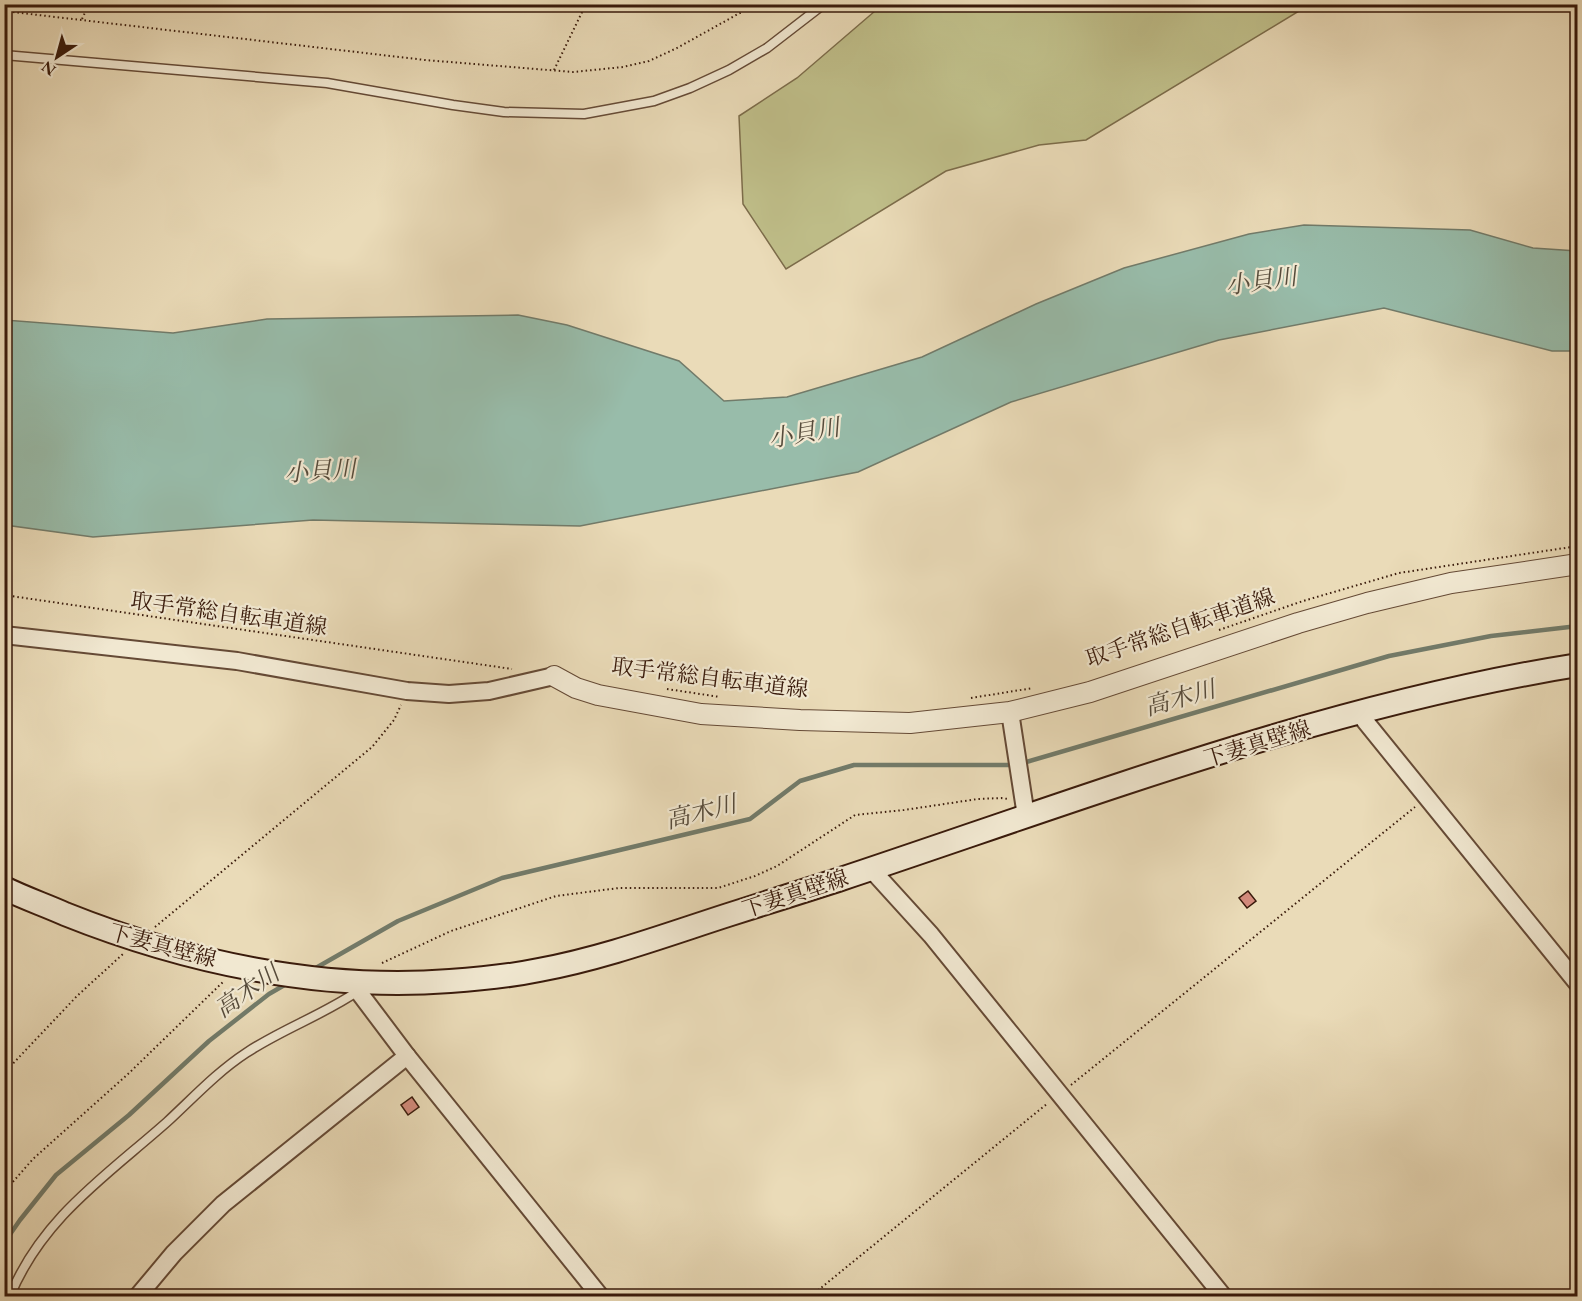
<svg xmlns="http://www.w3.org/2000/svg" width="1582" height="1301" font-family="'EB Garamond','Noto Serif JP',serif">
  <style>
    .green { fill: #bfbe89; stroke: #7c6c4a; stroke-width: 1.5 }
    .water { fill: #98bcaa; stroke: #727b6a; stroke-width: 1.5 }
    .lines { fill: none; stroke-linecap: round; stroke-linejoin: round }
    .stream { stroke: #727b6a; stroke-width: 4.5 }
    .building { fill: #d38a7c; stroke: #391a0b; stroke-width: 1.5 }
    .service-casing { stroke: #654a36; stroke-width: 11 }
    .minor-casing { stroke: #654a36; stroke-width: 20 }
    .tertiary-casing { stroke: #654a36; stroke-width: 22 }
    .secondary-casing { stroke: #391a0b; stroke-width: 26 }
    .path { stroke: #391a0b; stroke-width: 2; stroke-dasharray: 1.5 3; stroke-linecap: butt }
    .service { stroke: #f1e8d1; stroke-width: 8 }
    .minor { stroke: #f1e8d1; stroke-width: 16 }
    .tertiary { stroke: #f1e8d1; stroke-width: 20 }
    .secondary { stroke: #f1e8d1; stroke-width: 22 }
    .labels { text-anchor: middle; stroke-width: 4.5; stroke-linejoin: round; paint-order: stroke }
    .street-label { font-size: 22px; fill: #391a0b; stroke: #f1e8d1 }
    .water-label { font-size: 24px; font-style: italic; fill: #564b3b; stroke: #f1e8d1 }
  </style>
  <rect width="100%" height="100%" fill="#eadbb8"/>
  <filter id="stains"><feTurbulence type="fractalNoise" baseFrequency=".00333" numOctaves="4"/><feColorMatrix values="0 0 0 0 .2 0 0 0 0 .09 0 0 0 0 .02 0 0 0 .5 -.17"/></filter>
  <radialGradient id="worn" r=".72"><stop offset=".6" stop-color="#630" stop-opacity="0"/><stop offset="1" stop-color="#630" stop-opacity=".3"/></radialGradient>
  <path class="green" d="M882 5V4L1309 5 1086 140 1039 145 946 171 786 269 743 204 739 116 797 78Z"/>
  <path class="water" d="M1304 225 1470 230 1533 248 1577 251V351H1552L1384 308 1219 340 1011 402 858 472 580 526 313 520 93 537 5 525V320L173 333 267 319 518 315 567 325 679 361 724 401 787 397 922 357 1036 304 1124 268 1249 234Z"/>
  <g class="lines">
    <g class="stream">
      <path d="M1023 763 1389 656 1491 636 1578 626"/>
      <path d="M314 969 398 921 502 878 750 819 800 781 854 765H1014"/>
      <path d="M4 1243 20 1220 56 1175 129 1115 209 1041 269 994 288 983"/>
    </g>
  </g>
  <g class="building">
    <path d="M1248 891 1256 901 1247 908 1239 898Z"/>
    <path d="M412 1097 419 1107 408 1115 401 1105Z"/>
  </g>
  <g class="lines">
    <defs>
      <g id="service">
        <path d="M4 55 327 83 453 105 504 112 584 114 654 101 690 88 729 70 767 48 824 4"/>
        <path d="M10 1296C42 1218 106 1176 167 1122 193 1098 217 1072 246 1053 282 1029 323 1015 358 991"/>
      </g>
      <g id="minor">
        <path d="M4 635 237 661 407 691 449 694 489 691 554 676"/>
        <path d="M1360 711 1365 721 1578 984"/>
        <path d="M1010 712 1026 816"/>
        <path d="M871 869 931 935 1223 1296"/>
        <path d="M359 982 358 991 407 1056 600 1296"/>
        <path d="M138 1296 174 1253 223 1204 407 1056"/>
      </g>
      <path id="tertiary" d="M554 676 576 688 598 695 701 714 800 720 910 723 1010 712 1090 692 1298 623 1367 603 1451 583 1578 564"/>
      <path id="secondary" d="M4 888C24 898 45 905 65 914 185 962 320 991 450 981 480 979 510 976 539 970 604 958 666 935 728 915 765 903 801 892 838 880 1079 800 1326 705 1578 665"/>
    </defs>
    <use href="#service" class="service-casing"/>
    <use href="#minor" class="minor-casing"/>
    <use href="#tertiary" class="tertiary-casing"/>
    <use href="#secondary" class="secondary-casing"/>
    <g class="path">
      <path d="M4 11 425 60 573 72 623 67 649 61 677 48 756 4"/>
      <path d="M82 19 89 4"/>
      <path d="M554 70 586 4"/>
      <path d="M4 595 512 669"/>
      <path d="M1219 630 1303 601 1399 573 1578 546"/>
      <path d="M667 689 720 697"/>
      <path d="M971 698 1033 688"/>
      <path d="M155 927 372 747 394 720 401 705"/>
      <path d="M382 963 451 931 556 896 619 888H718L755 876 777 866 855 815 904 810 978 799 1001 798 1008 799"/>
      <path d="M4 1073 77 996 123 954"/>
      <path d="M1071 1085 1415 807"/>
      <path d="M4 1192 33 1159 127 1075 224 981"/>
      <path d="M811 1296 1048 1103"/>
    </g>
    <use href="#service" class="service"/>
    <use href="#minor" class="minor"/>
    <use href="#tertiary" class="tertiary"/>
    <use href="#secondary" class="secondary"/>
  </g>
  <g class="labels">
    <g class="street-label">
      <text transform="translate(229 613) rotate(8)" y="8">取手常総自転車道線</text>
      <text transform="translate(1180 627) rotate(-19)" y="8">取手常総自転車道線</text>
      <text transform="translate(710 677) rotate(7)" y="8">取手常総自転車道線</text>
      <text transform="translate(1257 743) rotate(-17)" y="8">下妻真壁線</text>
      <text transform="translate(795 893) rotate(-18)" y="8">下妻真壁線</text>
      <text transform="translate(163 945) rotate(15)" y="8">下妻真壁線</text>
    </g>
    <g class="water-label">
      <text transform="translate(1261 281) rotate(-8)" y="8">小貝川</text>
      <text transform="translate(804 433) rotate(-10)" y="8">小貝川</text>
      <text transform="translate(320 471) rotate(-4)" y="8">小貝川</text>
      <text transform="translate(1180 698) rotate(-16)" y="8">高木川</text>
      <text transform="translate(701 812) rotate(-14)" y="8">高木川</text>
      <text transform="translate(247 991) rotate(-35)" y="8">高木川</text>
    </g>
  </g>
  <rect width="1582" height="1301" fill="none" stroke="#eadbb8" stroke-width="24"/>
  <rect x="6" y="6" width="1570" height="1289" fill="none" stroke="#391a0b" stroke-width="3"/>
  <rect x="12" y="12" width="1558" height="1277" fill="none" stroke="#391a0b" stroke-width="1.5"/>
  <g transform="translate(57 57) rotate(216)" stroke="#f1e8d1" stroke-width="4.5" paint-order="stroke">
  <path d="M0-4.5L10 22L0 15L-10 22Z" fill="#391a0b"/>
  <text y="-9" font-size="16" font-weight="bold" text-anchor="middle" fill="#391a0b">N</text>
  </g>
  <rect width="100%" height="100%" filter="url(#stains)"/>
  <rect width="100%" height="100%" fill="url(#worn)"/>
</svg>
